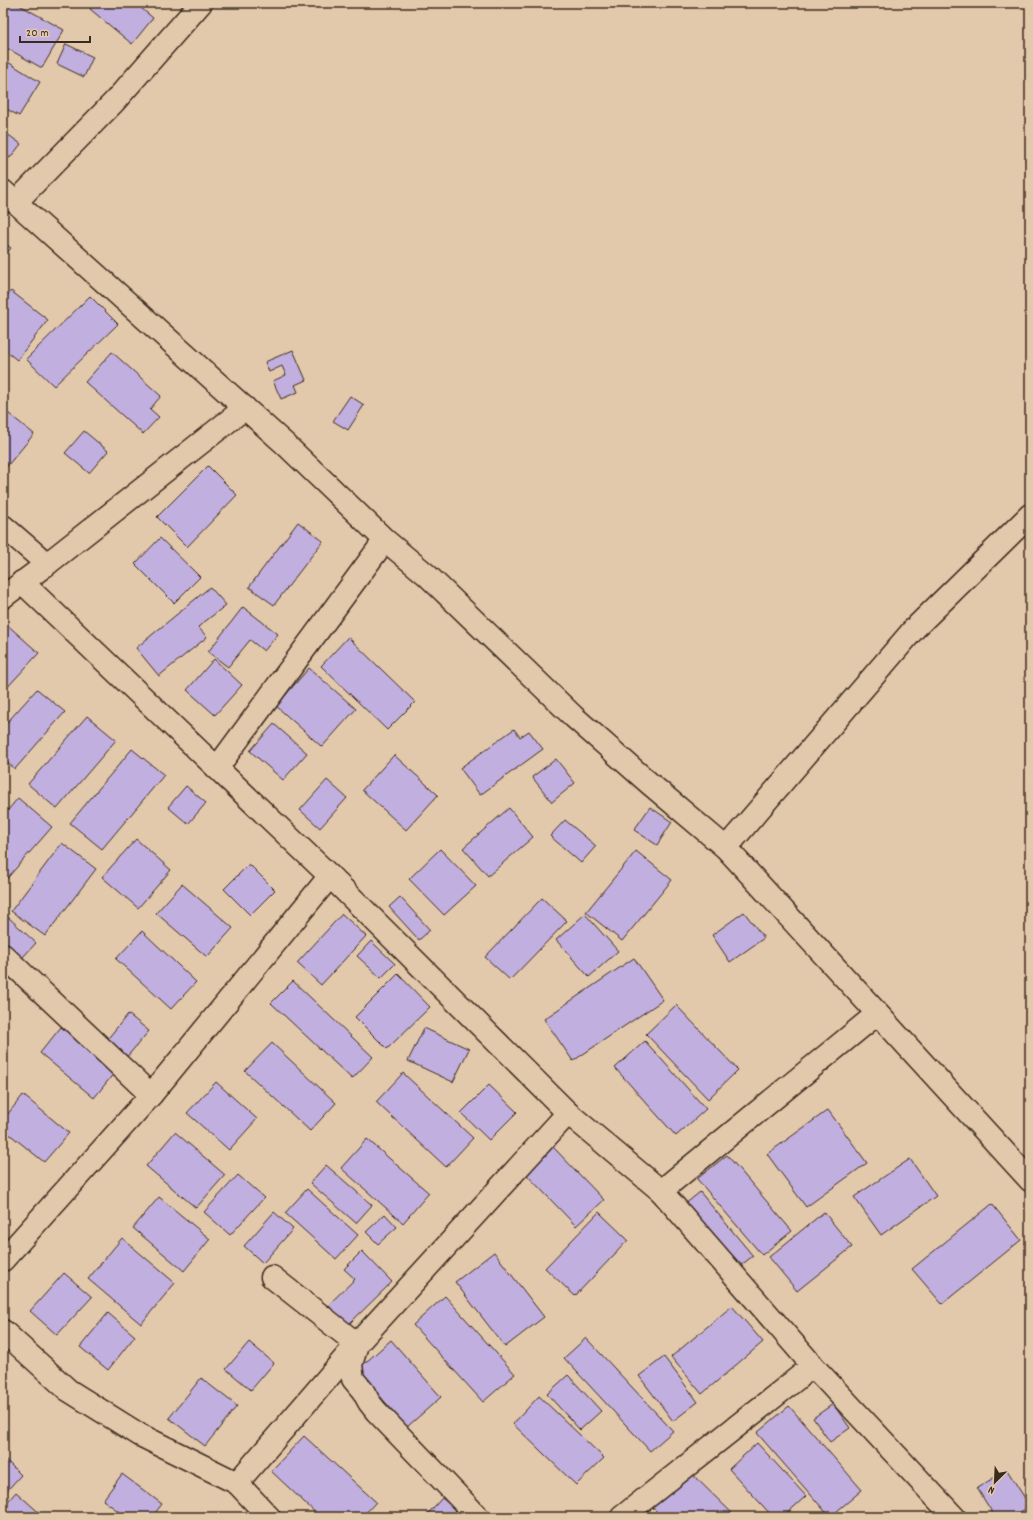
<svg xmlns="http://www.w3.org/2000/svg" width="1033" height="1520" font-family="Dekko,sans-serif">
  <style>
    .building { fill: #c1afe0; stroke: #3b2a1e }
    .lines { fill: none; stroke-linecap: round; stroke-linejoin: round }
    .minor-casing { stroke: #3b2a1e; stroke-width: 25 }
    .minor { stroke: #e3c9ab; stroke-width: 22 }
  </style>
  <rect width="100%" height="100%" fill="#e3c9ab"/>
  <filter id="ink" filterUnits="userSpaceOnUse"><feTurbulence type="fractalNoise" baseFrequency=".025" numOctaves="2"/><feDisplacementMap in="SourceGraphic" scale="8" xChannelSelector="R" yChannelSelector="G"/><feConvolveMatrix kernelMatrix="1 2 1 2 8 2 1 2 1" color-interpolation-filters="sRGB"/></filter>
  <g filter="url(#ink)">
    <g class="building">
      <path d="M3 3H16L64 30 42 68 3 46Z"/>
      <path d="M96 3H135L153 18 132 44 90 9Z"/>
      <path d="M66 44 93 57 84 77 57 64Z"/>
      <path d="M3 59 40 82 19 116 3 107Z"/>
      <path d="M3 131 21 144 10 158 3 153Z"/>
      <path d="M3 242 11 248 3 258Z"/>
      <path d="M11 291 48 320 17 360 3 349V300Z"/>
      <path d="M90 296 118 324 54 386 26 359Z"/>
      <path d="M293 350 306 380 295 385 298 392 281 399 273 381 286 375 282 366 269 372 265 362Z"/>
      <path d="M112 352 161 396 150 409 159 417 143 434 85 382Z"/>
      <path d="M350 396 364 405 348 430 333 421Z"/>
      <path d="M3 409 34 434 3 471Z"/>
      <path d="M84 431 108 451 89 473 65 453Z"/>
      <path d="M208 466 237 495 187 547 157 517Z"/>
      <path d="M298 522 323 541 274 605 249 587Z"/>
      <path d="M160 538 200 577 174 603 135 564Z"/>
      <path d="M210 587 226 605 198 627 207 637 159 676 136 648Z"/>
      <path d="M243 607 278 634 264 651 250 640 228 667 208 652Z"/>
      <path d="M4 622 39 653 3 692V623Z"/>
      <path d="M348 637 415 702 387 730 321 666Z"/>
      <path d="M214 659 242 685 215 715 187 690Z"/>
      <path d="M309 668 356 709 322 747 276 706Z"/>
      <path d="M37 689 65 712 15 769 3 759V727Z"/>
      <path d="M87 716 116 740 57 809 28 784Z"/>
      <path d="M274 724 307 753 283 780 250 751Z"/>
      <path d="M514 729 520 737 529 731 543 749 480 795 460 768Z"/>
      <path d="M132 749 164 775 102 849 70 823Z"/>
      <path d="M394 755 438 795 406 830 362 790Z"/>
      <path d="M556 759 575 783 552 802 532 777Z"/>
      <path d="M327 780 347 798 320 828 300 810Z"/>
      <path d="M186 786 206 803 188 824 168 807Z"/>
      <path d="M18 798 52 827 3 883V816Z"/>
      <path d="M650 807 672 822 657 845 634 830Z"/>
      <path d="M509 808 533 837 488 876 463 848Z"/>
      <path d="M565 820 596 846 581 863 550 836Z"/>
      <path d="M136 839 171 870 138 908 102 877Z"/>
      <path d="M62 843 96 869 45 936 11 911Z"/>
      <path d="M440 849 476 886 444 915 409 879Z"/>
      <path d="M636 851 672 880 622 941 586 912Z"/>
      <path d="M249 864 275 890 250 915 224 889Z"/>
      <path d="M182 884 233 928 207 957 156 913Z"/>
      <path d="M400 897 430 930 419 940 389 907Z"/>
      <path d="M542 898 567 921 510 980 485 957Z"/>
      <path d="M744 912 764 938 730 962 712 935Z"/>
      <path d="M342 914 366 936 321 985 297 963Z"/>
      <path d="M585 914 618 951 589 977 556 940Z"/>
      <path d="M8 917 36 943 22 958 3 942V923Z"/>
      <path d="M142 931 196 982 171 1009 116 959Z"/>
      <path d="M371 941 395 964 381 978 357 956Z"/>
      <path d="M634 958 663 1000 573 1061 544 1019Z"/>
      <path d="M398 974 430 1007 387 1049 355 1017Z"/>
      <path d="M293 981 373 1057 352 1079 271 1003Z"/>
      <path d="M676 1005 738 1070 708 1099 646 1034Z"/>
      <path d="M128 1014 149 1031 125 1059 105 1042Z"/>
      <path d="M61 1027 115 1072 94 1098 40 1053Z"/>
      <path d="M424 1028 469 1049 453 1082 408 1061Z"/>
      <path d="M645 1041 706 1109 676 1136 615 1068Z"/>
      <path d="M272 1043 336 1103 310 1131 245 1071Z"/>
      <path d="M403 1073 473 1138 446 1167 376 1102Z"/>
      <path d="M216 1082 257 1119 229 1150 187 1113Z"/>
      <path d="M489 1085 517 1112 489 1140 461 1113Z"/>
      <path d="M23 1095 69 1133 44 1162 3 1129V1120Z"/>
      <path d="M828 1110 867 1163 806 1207 767 1154Z"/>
      <path d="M175 1132 225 1175 196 1208 146 1166Z"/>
      <path d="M367 1139 429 1193 403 1223 341 1168Z"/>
      <path d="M553 1147 604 1200 576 1226 525 1173Z"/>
      <path d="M727 1155 792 1231 762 1255 697 1179Z"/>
      <path d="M910 1159 936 1196 881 1235 854 1197Z"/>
      <path d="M326 1165 372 1205 356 1223 310 1183Z"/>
      <path d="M238 1175 264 1198 230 1235 204 1212Z"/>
      <path d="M307 1189 358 1235 336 1259 285 1213Z"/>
      <path d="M700 1192 753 1256 736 1269 684 1205Z"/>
      <path d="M159 1197 210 1239 184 1271 133 1228Z"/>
      <path d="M992 1204 1021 1240 942 1304 912 1269Z"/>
      <path d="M274 1212 293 1229 263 1263 244 1246Z"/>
      <path d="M599 1212 628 1240 575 1296 545 1268Z"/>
      <path d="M824 1212 852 1247 797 1291 769 1257Z"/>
      <path d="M385 1214 397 1227 378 1244 366 1232Z"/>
      <path d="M122 1238 175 1283 141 1324 88 1279Z"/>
      <path d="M362 1251 392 1282 348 1325 328 1305 355 1279 344 1269Z"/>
      <path d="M494 1252 544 1317 505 1347 455 1282Z"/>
      <path d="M64 1273 92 1297 57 1335 30 1311Z"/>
      <path d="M445 1296 515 1374 483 1402 413 1325Z"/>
      <path d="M732 1306 763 1342 702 1394 671 1357Z"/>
      <path d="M108 1313 135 1336 108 1370 80 1347Z"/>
      <path d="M586 1338 673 1431 650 1451 564 1358Z"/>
      <path d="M391 1340 441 1397 407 1427 357 1370Z"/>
      <path d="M249 1342 274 1363 251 1390 226 1369Z"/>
      <path d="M664 1357 698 1402 673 1421 639 1376Z"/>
      <path d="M568 1375 601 1411 580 1430 547 1394Z"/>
      <path d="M201 1378 237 1406 205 1446 169 1418Z"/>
      <path d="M539 1396 604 1458 576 1485 513 1424Z"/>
      <path d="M833 1404 850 1428 830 1442 813 1418Z"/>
      <path d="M789 1406 862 1490 830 1517 757 1433Z"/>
      <path d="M304 1436 376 1502 362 1517H320L271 1471Z"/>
      <path d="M757 1443 806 1496 783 1517H773L729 1469Z"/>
      <path d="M4 1458 21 1475 3 1495V1459Z"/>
      <path d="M1007 1470 1030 1506 1012 1517H995L977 1488Z"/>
      <path d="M689 1471 736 1517H662L653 1508Z"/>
      <path d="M122 1474 162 1504 152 1517H126L103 1500Z"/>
      <path d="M16 1492 44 1517H3V1507Z"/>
      <path d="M442 1498 464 1517H425Z"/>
    </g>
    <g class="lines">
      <defs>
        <g id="minor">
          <path d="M3 191 285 444 385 540 427 575 574 717 649 783 726 848 1030 1180"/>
          <path d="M16 202 114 102 201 3"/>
          <path d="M3 526 47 564"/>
          <path d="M22 582 330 876 568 1113 661 1191 813 1366 954 1517"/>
          <path d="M3 597 47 564 245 408"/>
          <path d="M217 768 385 540"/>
          <path d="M726 848 914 629 1030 515"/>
          <path d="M3 955 151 1095"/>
          <path d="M661 1191 877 1014"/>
          <path d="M3 1260 151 1095 330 876"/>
          <path d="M272 1277 357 1344 351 1365 353 1379 363 1391 369 1402 376 1411 478 1517"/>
          <path d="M3 1331 68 1390 140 1435 237 1483"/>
          <path d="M269 1517 237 1483 357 1344 568 1113"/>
          <path d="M622 1517 813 1366"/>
        </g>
      </defs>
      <use href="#minor" class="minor-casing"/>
      <use href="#minor" class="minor"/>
    </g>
  </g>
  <rect width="1033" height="1520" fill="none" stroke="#e3c9ab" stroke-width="16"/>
  <rect x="8" y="8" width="1017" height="1504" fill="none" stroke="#3b2a1e" stroke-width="1.5" filter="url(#ink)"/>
  <g transform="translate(995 1482) rotate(204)" stroke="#e3c9ab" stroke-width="3" paint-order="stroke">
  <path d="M0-3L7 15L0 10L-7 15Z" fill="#3b2a1e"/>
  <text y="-6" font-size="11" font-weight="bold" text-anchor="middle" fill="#3b2a1e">N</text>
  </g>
  <path d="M20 36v6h70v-6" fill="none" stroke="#3b2a1e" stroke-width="2"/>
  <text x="26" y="36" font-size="12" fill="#3b2a1e" stroke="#e3c9ab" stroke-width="3" paint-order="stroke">20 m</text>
</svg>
